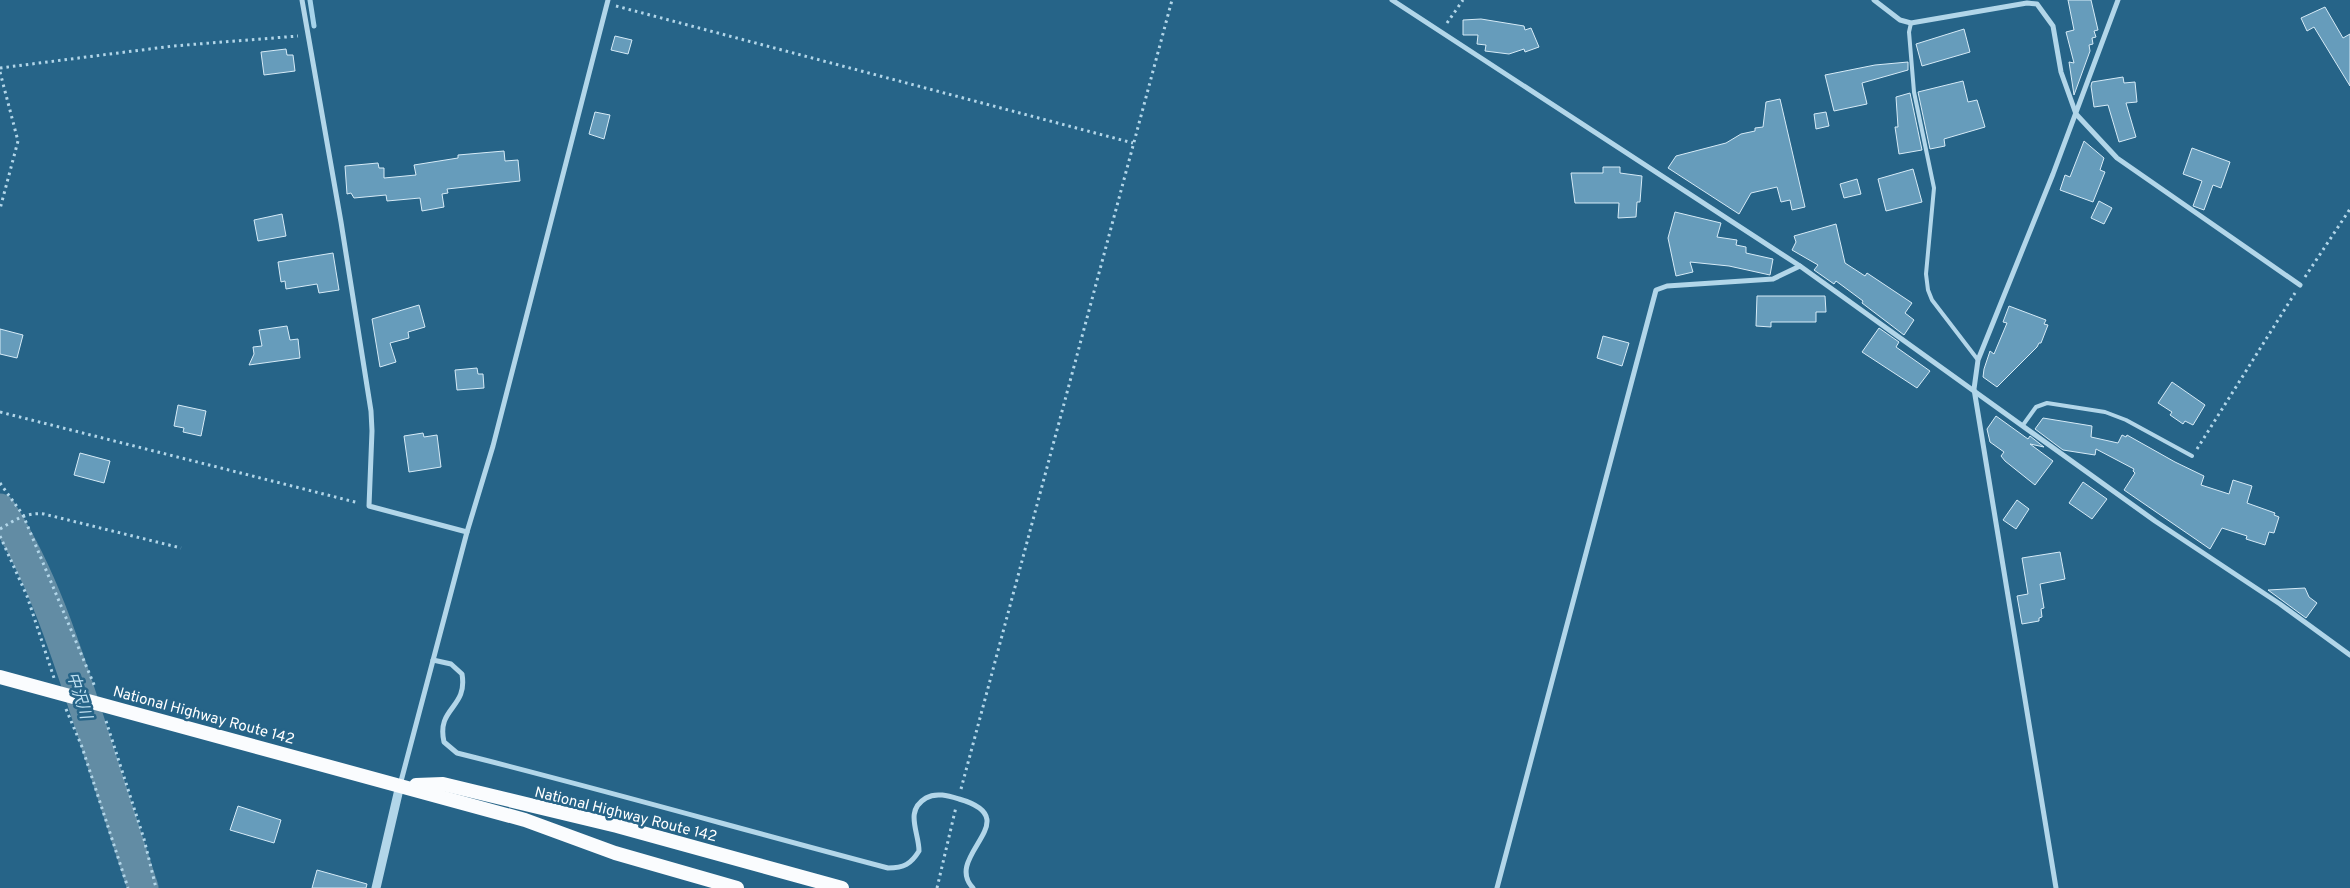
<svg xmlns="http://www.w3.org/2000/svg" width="2350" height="888" font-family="Overpass,'Noto Sans JP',sans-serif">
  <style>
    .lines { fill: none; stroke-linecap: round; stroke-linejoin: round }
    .stream { stroke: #a6d3ea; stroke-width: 5 }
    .river { stroke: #628ca4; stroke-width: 31 }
    .building { fill: #669cbb; stroke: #d6ebf7 }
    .path { stroke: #b2d6e9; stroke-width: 3; stroke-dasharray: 2.5 4; stroke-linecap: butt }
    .service { stroke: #b2d6e9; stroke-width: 4 }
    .minor { stroke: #b2d6e9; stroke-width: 5 }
    .tertiary { stroke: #b2d6e9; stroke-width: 9 }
    .trunk { stroke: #fafcfe; stroke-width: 14 }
    .labels { text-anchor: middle; stroke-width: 5; stroke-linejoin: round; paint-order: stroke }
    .street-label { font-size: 15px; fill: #fff; stroke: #266488 }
    .water-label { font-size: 16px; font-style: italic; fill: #bedff0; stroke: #266488 }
  </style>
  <rect width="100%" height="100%" fill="#266488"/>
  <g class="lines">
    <path class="stream" d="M310 0 314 26"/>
    <path class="river" d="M0 509C41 572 65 647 88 718 106 775 125 831 143 888"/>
  </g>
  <g class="building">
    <path d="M2068 0H2091L2098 30 2094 31 2096 37 2092 38 2093 44 2089 45 2090 51 2074 95 2069 62 2074 63 2066 32 2074 30Z"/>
    <path d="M2325 7 2343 38 2350 34V86L2314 27 2307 31 2301 18Z"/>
    <path d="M1481 19 1524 26 1525 30 1531 28 1539 47 1525 52 1524 49 1509 54 1485 51 1486 45 1477 44 1478 35H1463V20Z"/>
    <path d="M1964 29 1970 52 1922 66 1916 44Z"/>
    <path d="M615 36 632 40 628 54 611 50Z"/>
    <path d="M286 49 287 55H293L295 71 264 75 261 52Z"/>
    <path d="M1908 62V70L1862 83 1867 104 1834 111 1825 75 1875 65Z"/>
    <path d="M2123 77 2124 83 2135 82 2137 102 2126 103 2136 137 2119 142 2108 105 2094 107 2091 86 2092 82Z"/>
    <path d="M1963 81 1968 102 1977 100 1985 127 1944 139 1945 146 1930 149 1918 92Z"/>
    <path d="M1910 93 1922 150 1899 154 1895 127H1898L1896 97Z"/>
    <path d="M1780 99 1805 207 1792 210 1790 200 1781 202 1777 187 1751 193 1739 214 1668 168 1676 156 1726 143 1741 134 1755 131V128L1763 127 1766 102Z"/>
    <path d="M595 112 610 115 604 139 589 134Z"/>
    <path d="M1826 112 1829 126 1816 129 1814 114Z"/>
    <path d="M2084 141 2104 158 2100 170 2105 172 2093 202 2060 190 2065 175 2070 177Z"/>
    <path d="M2192 148 2230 162 2221 188 2213 185 2204 210 2193 206 2202 181 2183 174Z"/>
    <path d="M504 151 505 161 518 160 520 181 447 189 448 193 442 194 444 207 422 211 420 198 387 201 386 195 354 198 351 193 347 194 345 166 378 163 379 168H384V178L416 175 414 165 458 158V155Z"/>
    <path d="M1603 167H1620V173L1642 176 1640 202H1637L1636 217 1618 218 1619 203H1575L1571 173H1603Z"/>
    <path d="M1913 169 1922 202 1886 211 1878 179Z"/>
    <path d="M1857 179 1861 194 1844 198 1840 184Z"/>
    <path d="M2099 201 2112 208 2104 224 2091 218Z"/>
    <path d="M1675 212 1721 223 1717 237 1737 240 1736 245 1746 247V253L1773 259 1770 275 1729 266 1690 262 1693 272 1676 276 1668 238Z"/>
    <path d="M282 214 286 236 258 241 254 220Z"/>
    <path d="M1836 224 1845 263 1865 276 1867 273 1912 303 1905 313 1914 320 1904 335 1862 303 1863 301 1836 281 1834 284 1814 270 1818 265 1792 250 1796 242 1794 236Z"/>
    <path d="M333 253 339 290 319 293 317 284 286 289 285 281 281 282 278 262Z"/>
    <path d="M1757 296H1825L1826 312H1816V322H1771V327L1756 326Z"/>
    <path d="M419 305 425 327 408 332 409 338 390 343 396 362 380 367 372 319Z"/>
    <path d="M2009 306 2046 320 2044 324 2048 325 2041 343H2039L2037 347 1997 387 1983 377 1984 369 1990 351 1994 354 2007 323 2003 322Z"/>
    <path d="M287 326 290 340 298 339 300 358 249 365 254 354 253 347 262 346 259 330Z"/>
    <path d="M1879 328 1899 342 1896 347 1930 371 1917 388 1862 352Z"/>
    <path d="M0 329 23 335 17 358 0 354Z"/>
    <path d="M1603 336 1629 343 1622 366 1597 358Z"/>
    <path d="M477 368 478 374H483L484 388 457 390 455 370Z"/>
    <path d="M2172 382 2205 405 2193 425 2185 421 2183 424 2170 415 2172 412 2158 403Z"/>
    <path d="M178 405 206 411 201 436 183 432 184 428 174 426Z"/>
    <path d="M1996 416 2028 439 2030 436 2044 447 2030 444 2053 461 2035 485 2005 461 2001 456 2004 452 1990 442 1987 429Z"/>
    <path d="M2043 418 2092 426 2091 437 2118 443 2122 435 2126 437 2127 435 2175 462 2204 476 2201 485 2229 494 2233 480 2252 486 2247 503 2275 513 2274 515 2279 517 2274 533 2269 532 2265 545 2246 539 2247 536 2222 528 2210 549 2124 490 2135 473 2133 471 2134 469 2096 449 2095 455 2063 450 2035 429Z"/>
    <path d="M423 433 424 437 437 435 441 467 409 472 404 436Z"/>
    <path d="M80 453 110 461 104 483 74 475Z"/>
    <path d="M2083 482 2107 499 2092 519 2069 503Z"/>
    <path d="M2017 500 2029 509 2016 529 2003 520Z"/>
    <path d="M2060 552 2065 579 2040 584 2044 608 2041 609 2042 617 2039 618V621L2022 624 2017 596 2028 594 2022 558Z"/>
    <path d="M2305 588 2309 597 2317 603 2306 618 2268 590Z"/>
    <path d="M238 806 281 820 274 843 230 830Z"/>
    <path d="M317 870 367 884 366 888H312Z"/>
  </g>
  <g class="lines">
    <g class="path">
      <path d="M616 6 1133 143"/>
      <path d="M1447 23 1463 0"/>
      <path d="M0 68 173 46 298 36"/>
      <path d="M0 72 18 141 0 209"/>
      <path d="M2305 277 2350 209"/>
      <path d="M0 412 359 503"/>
      <path d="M2197 449 2295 293"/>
      <path d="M0 483 23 515 95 687"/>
      <path d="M0 529C15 520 26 512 44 514L181 548"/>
      <path d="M0 536 27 596 54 678"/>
      <path d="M66 709 82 747 128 888"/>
      <path d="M106 721 144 839 156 888"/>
      <path d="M961 789 1172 0"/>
      <path d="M937 888 956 807"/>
    </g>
    <g class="service">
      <path d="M1911 23 1909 32 1914 92 1934 188 1926 274 1928 290 1932 300 1978 360"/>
      <path d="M2023 425 2036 407 2047 403 2105 412 2126 420 2192 456"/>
    </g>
    <g class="minor">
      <path d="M302 0 341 222 371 411 372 431 369 506 467 532"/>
      <path d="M1392 0 1800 266 2155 521 2280 604 2350 655"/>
      <path d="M1874 0 1900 20 1911 23 2027 3 2037 4 2053 26 2061 72 2076 114 2117 158 2300 285"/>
      <path d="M433 660 451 664 462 674C468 709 436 707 444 742L457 753C601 789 744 830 888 868 904 868 911 864 919 851 919 832 904 811 926 798 936 792 949 796 959 799 1029 819 942 856 973 888"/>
      <path d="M400 785 467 532 493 446 608 0"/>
      <path d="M1497 888 1656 290 1667 286 1773 279 1800 266"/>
      <path d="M2056 888 1974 389 1978 360 2053 174 2118 0"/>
    </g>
    <path class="tertiary" d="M376 888 400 785"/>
    <g class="trunk">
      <path d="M0 677 525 820 615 853 737 888"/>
      <path d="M416 785 443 784 617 826 842 888"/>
    </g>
  </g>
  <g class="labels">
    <g class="street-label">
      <text transform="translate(204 715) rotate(15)" y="5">National Highway Route 142</text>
      <text transform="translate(626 814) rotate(14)" y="5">National Highway Route 142</text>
    </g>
    <g class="water-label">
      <text transform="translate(80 695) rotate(72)" y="6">中沢川</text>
    </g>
  </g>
</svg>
